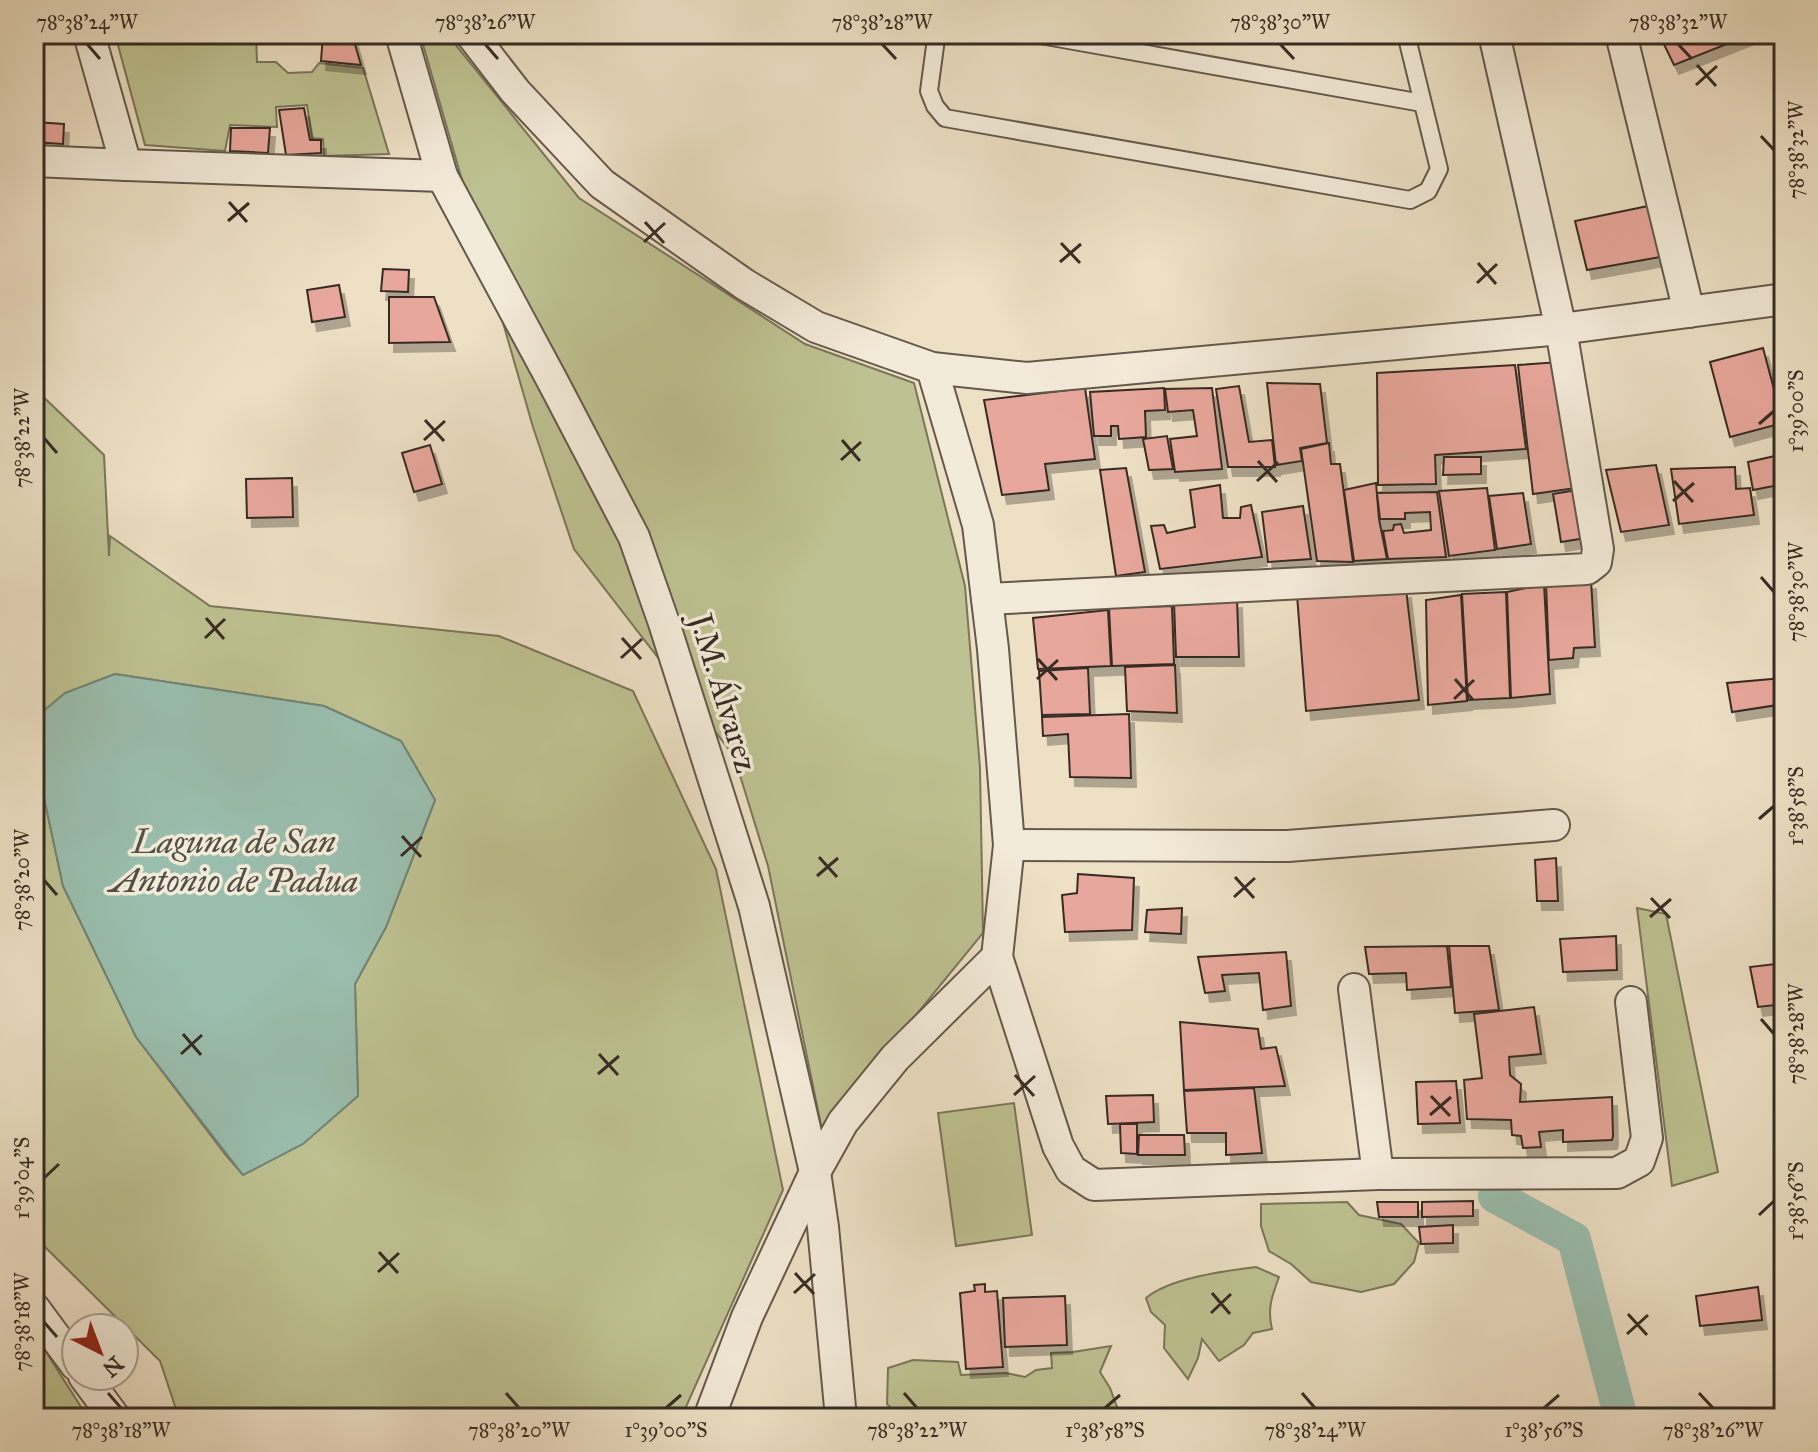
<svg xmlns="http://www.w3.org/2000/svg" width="1818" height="1452" font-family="'IM FELL Great Primer',serif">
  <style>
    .green { fill: #bec191; stroke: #7a765a; stroke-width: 2 }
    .water { fill: #9abeae; stroke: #728477; stroke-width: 2 }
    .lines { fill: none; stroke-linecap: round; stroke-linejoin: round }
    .canal { stroke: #9abeae; stroke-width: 34 }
    .building { fill: #e8a79c; stroke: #372c24; stroke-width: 2; filter: url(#shadow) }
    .service-casing { stroke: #64594c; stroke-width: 20 }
    .minor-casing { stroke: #64594c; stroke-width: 34 }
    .service { stroke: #f3ebd9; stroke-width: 16 }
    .minor { stroke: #f3ebd9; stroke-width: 30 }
    .ticks { fill: none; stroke: #372c24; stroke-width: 3 }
    .labels { text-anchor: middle; stroke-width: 7; stroke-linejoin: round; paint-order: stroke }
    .street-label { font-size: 32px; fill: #372c24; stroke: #f3ebd9 }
    .water-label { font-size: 34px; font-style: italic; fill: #505046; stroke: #f3ebd9 }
    .neatline { fill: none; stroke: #372c24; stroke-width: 3 }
    .ticks-label { font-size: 20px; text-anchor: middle; fill: #372c24 }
  </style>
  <defs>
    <filter id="shadow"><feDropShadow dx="5" dy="9" stdDeviation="0" flood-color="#0004"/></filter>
  </defs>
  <rect width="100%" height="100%" fill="#ede0c5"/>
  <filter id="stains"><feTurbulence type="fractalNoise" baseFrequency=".0025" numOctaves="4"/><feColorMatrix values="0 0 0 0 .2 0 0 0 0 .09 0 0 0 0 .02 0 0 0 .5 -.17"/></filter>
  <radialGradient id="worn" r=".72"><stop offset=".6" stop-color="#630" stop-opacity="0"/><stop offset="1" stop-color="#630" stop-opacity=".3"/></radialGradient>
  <g class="green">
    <path d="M115 34H256L257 62H276L288 73 312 72 319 63 363 68 389 154 324 156 323 139 312 138 307 105 276 107 277 127 230 125 225 151 145 145Z"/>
    <path d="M420 34H447L579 198 805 344 914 383 965 586 980 768 983 933 822 1130 768 866 734 756 574 549 533 427Z"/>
    <path d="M34 388 104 455 109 556 110 536 210 606 499 636 633 691 716 869 783 1190 681 1418H179L160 1361 34 1236V751L63 886 136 1037 225 1154 243 1175 358 1096 355 984 386 927 435 800 401 741 324 706 115 674 65 693 34 719Z"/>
    <path d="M1637 908 1666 914 1718 1172 1672 1186Z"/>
    <path d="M1014 1103 1032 1235 956 1246 938 1113Z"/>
    <path d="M1347 1202 1359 1215 1401 1224 1419 1243 1414 1262 1394 1284 1361 1292 1311 1282 1291 1264 1269 1251 1261 1226V1204Z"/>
    <path d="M1256 1267 1279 1277C1272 1296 1267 1309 1272 1329L1253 1333 1244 1345 1219 1361 1202 1339 1198 1358 1188 1379 1164 1348 1165 1325 1151 1312 1146 1298C1170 1278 1224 1271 1256 1267Z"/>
    <path d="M34 1333 88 1418H34Z"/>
    <path d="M1111 1346 1100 1372 1110 1388 1121 1418H970L971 1411 952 1418H901L887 1404 888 1368 913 1360 958 1362 961 1375 1006 1373 1025 1377 1036 1370 1052 1368 1051 1353 1073 1352Z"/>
  </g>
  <path class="water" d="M115 674 324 706 401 741 435 800 386 927 355 984 358 1096 303 1144 243 1175 136 1037 63 886 34 751V719L65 693Z"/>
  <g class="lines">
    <path class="canal" d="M1495 1196 1574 1239 1621 1418"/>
  </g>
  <g class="building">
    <path d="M323 34H352L361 65 321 61Z"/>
    <path d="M1659 34H1752L1674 65Z"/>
    <path d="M304 108 310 140H321V153L286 155 279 110Z"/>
    <path d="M34 122 64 124 63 144 34 142Z"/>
    <path d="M231 128H270L268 153 230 151Z"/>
    <path d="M1653 205 1666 256 1587 270 1575 221Z"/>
    <path d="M383 269 409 270 408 292 381 291Z"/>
    <path d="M339 285 345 317 312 322 307 290Z"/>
    <path d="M389 297H434L450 342 389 343Z"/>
    <path d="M1763 348 1783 423 1730 437 1710 362Z"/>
    <path d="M1559 362 1576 488 1533 494 1518 365Z"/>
    <path d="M1515 365 1526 449 1435 455 1436 484 1378 485 1377 373Z"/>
    <path d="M1267 383 1320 384 1327 443 1300 448 1302 461 1276 465Z"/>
    <path d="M1239 386 1249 442 1272 440 1275 467H1228L1216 389Z"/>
    <path d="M1085 388 1095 459 1045 464 1049 490 1002 495 984 400Z"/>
    <path d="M1164 388 1165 410 1145 411 1146 437 1119 439 1118 426H1111V436H1094L1090 392Z"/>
    <path d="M1212 388 1222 469 1175 472 1170 439 1197 436 1193 410 1168 412 1165 389Z"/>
    <path d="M1167 436 1173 469 1149 470 1143 439Z"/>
    <path d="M1329 443 1331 464H1340L1353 562 1317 561 1301 449Z"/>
    <path d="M430 445 442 484 414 492 402 453Z"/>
    <path d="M1784 454V484L1753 490 1748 462Z"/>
    <path d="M1444 457H1481V474L1443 475Z"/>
    <path d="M1656 465 1669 525 1621 532 1606 470Z"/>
    <path d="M1735 467 1736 489 1750 488 1754 515 1679 524 1671 469Z"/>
    <path d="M1126 468 1145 572 1116 576 1100 470Z"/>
    <path d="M292 478 293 517 247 518 246 479Z"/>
    <path d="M1376 483 1379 519 1387 559 1354 561 1344 490Z"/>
    <path d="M1220 485 1223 518H1240L1241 507 1251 505 1262 557 1160 569 1151 526 1164 525 1167 533 1195 527 1190 490Z"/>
    <path d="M1487 488 1495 550 1449 556 1439 491Z"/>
    <path d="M1577 490 1586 538 1561 542 1553 494Z"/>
    <path d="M1437 492 1446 557 1388 559 1383 531 1393 530 1394 525 1401 524 1404 533 1431 530 1430 512 1405 513V519H1380L1377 493Z"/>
    <path d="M1523 493 1531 544 1497 549 1489 496Z"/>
    <path d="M1303 506 1311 559 1268 562 1262 512Z"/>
    <path d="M1591 580 1595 647 1574 648 1573 658 1549 660 1546 583Z"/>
    <path d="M1544 584 1550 694 1511 698 1507 592Z"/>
    <path d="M1406 589 1419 700 1306 711 1297 595Z"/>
    <path d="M1506 592 1510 698 1468 700 1462 594Z"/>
    <path d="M1461 595 1467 701 1428 705 1426 600Z"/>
    <path d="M1237 599 1239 657H1176L1174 603Z"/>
    <path d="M1172 606 1174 664 1112 666 1109 608Z"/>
    <path d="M1108 610 1111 666 1038 669 1033 618Z"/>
    <path d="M1175 665 1177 713 1127 711 1125 667Z"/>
    <path d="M1088 668 1090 714 1042 715 1039 671Z"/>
    <path d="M1784 678V704L1732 712 1727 683Z"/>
    <path d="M1129 714 1131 778 1070 777 1068 734 1043 736 1042 717Z"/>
    <path d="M1556 858 1558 901H1537L1535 860Z"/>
    <path d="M1078 874 1134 878 1132 930 1065 932 1062 895 1077 893Z"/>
    <path d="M1182 908 1181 934 1145 932 1147 910Z"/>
    <path d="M1616 936 1617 970 1563 972 1560 939Z"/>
    <path d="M1447 946 1451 987 1407 990 1406 973 1369 974 1365 947Z"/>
    <path d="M1449 946H1489L1499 1010 1455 1013Z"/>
    <path d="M1286 952 1291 1006 1263 1010 1259 973 1222 975 1225 991 1205 993 1198 957Z"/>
    <path d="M1784 963V1004L1758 1007 1750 967Z"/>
    <path d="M1534 1007 1541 1054 1509 1057 1510 1075 1521 1084 1520 1102 1612 1097 1613 1136 1612 1140 1563 1142V1130L1539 1132 1541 1147 1523 1148 1521 1136 1512 1135 1511 1120 1467 1119 1464 1080 1482 1078 1474 1014Z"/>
    <path d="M1180 1022 1258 1029 1261 1049 1276 1047 1285 1086 1184 1090Z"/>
    <path d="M1456 1081 1460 1123 1418 1124 1416 1082Z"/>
    <path d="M1254 1088 1262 1153 1226 1155V1133H1187L1184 1091Z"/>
    <path d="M1153 1095 1154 1122 1108 1124 1106 1096Z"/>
    <path d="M1120 1124H1137V1154L1121 1153Z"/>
    <path d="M1139 1135H1184L1185 1155H1138Z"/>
    <path d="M1473 1201V1216L1422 1217V1202Z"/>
    <path d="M1377 1202H1418V1217H1379Z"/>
    <path d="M1453 1225V1243L1421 1244 1419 1227Z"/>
    <path d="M985 1284V1292L997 1291 1003 1367 966 1369 960 1293 975 1291 974 1285Z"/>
    <path d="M1758 1287 1762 1320 1700 1326 1696 1296Z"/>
    <path d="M1065 1296 1067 1345 1005 1347 1003 1298Z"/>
  </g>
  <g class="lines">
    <defs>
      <g id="service">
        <path d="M941 34 936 39 929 91 935 106 945 118 1410 200 1428 191 1439 169 1406 34"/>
        <path d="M1035 34 1422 103"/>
      </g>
      <g id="minor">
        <path d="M89 34 126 165 442 176"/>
        <path d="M401 34 442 176 553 382 634 537 664 623 754 906 815 1172 823 1227 841 1418"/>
        <path d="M471 34 515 91 602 184 744 284 816 327 932 368 1027 378 1561 329 1784 299"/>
        <path d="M1621 34 1689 312"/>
        <path d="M34 161 126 165"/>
        <path d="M987 599 1587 569 1596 562 1598 549 1561 329 1494 34"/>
        <path d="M1009 845 1288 846 1554 825"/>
        <path d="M997 957 1058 1146 1071 1170 1094 1185 1378 1174 1617 1173 1639 1161 1647 1138 1631 1002"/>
        <path d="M1354 989 1378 1174"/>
        <path d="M34 1308 76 1365"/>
        <path d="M84 1376 115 1418"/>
        <path d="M709 1418 747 1317 815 1172 843 1122 895 1058 997 957 1009 845 993 649 978 525 932 368"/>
      </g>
    </defs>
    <use href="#service" class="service-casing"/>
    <use href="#minor" class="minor-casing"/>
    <use href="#service" class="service"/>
    <use href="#minor" class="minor"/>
  </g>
  <path class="ticks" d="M87 44 100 59M485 44 498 59M882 44 896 59M1280 44 1294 59M1678 44 1692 59M1697 65 1716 86M1696 85 1717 66M1761 136 1774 150M229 202 247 222M228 221 249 203M645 222 664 243M644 242 665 223M1061 243 1080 263M1060 262 1081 244M1478 263 1496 284M1477 283 1497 264M425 420 444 441M1759 424 1774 411M44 438 57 453M424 440 445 421M842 440 860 461M841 460 861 442M1258 461 1277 482M1257 481 1278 462M1674 481 1693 502M1673 501 1694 483M1761 577 1774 592M206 618 224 639M205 638 225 619M622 638 641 659M621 658 642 639M1038 659 1057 680M1037 679 1058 660M1455 679 1473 700M1454 699 1474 680M1759 819 1774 806M402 836 421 857M401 856 422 837M819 857 837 877M817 876 838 858M1235 877 1254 898M44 880 57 895M1234 897 1255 878M1651 898 1670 918M1650 917 1671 899M1761 1019 1774 1034M183 1034 201 1055M181 1054 202 1035M599 1054 618 1075M598 1074 619 1056M1015 1075 1034 1096M1014 1095 1035 1076M1431 1096 1450 1116M1430 1115 1451 1097M44 1178 59 1164M1759 1215 1774 1201M379 1252 398 1273M378 1272 399 1253M795 1273 814 1294M794 1293 815 1274M1212 1293 1230 1314M1211 1313 1231 1294M1628 1314 1647 1335M44 1322 57 1337M1627 1334 1648 1315M108 1393 121 1408M506 1393 519 1408M904 1393 917 1408M1302 1393 1315 1408M1699 1393 1713 1408M666 1408 681 1395M1105 1408 1120 1395M1544 1408 1559 1395"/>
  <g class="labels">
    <g class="street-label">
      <text transform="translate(724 693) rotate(73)" y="11">J.M. Álvarez</text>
    </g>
    <g class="water-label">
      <text x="234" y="853">Laguna de San<tspan x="234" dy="39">Antonio de Padua</tspan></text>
    </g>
  </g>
  <rect width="1818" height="1452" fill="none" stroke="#ede0c5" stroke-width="88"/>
  <g transform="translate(100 1352) rotate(138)"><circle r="38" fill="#f3ebd9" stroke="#a89f91" stroke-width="2"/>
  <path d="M0-6L14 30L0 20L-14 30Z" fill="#8f2418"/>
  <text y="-12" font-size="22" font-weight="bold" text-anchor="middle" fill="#372c24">N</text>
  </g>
  <rect x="44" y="44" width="1730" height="1364" class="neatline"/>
  <g class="ticks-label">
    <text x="87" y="29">78°38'24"W</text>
    <text x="485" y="29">78°38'26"W</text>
    <text x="882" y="29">78°38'28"W</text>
    <text x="1280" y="29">78°38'30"W</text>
    <text x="1678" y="29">78°38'32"W</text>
    <text transform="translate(1796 150) rotate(-90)" y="7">78°38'32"W</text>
    <text transform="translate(1796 411) rotate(-90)" y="7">1°39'00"S</text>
    <text transform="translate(22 438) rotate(-90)" y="7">78°38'22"W</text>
    <text transform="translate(1796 592) rotate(-90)" y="7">78°38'30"W</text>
    <text transform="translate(1796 806) rotate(-90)" y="7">1°38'58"S</text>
    <text transform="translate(22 880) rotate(-90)" y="7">78°38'20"W</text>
    <text transform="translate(1796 1034) rotate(-90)" y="7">78°38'28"W</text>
    <text transform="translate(22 1178) rotate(-90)" y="7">1°39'04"S</text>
    <text transform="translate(1796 1201) rotate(-90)" y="7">1°38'56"S</text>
    <text transform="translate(22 1322) rotate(-90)" y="7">78°38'18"W</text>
    <text x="121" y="1437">78°38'18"W</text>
    <text x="519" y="1437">78°38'20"W</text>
    <text x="666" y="1437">1°39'00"S</text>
    <text x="917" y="1437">78°38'22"W</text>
    <text x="1105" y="1437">1°38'58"S</text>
    <text x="1315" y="1437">78°38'24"W</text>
    <text x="1544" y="1437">1°38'56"S</text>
    <text x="1713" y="1437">78°38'26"W</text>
  </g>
  <rect width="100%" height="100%" filter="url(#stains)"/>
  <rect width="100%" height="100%" fill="url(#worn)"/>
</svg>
